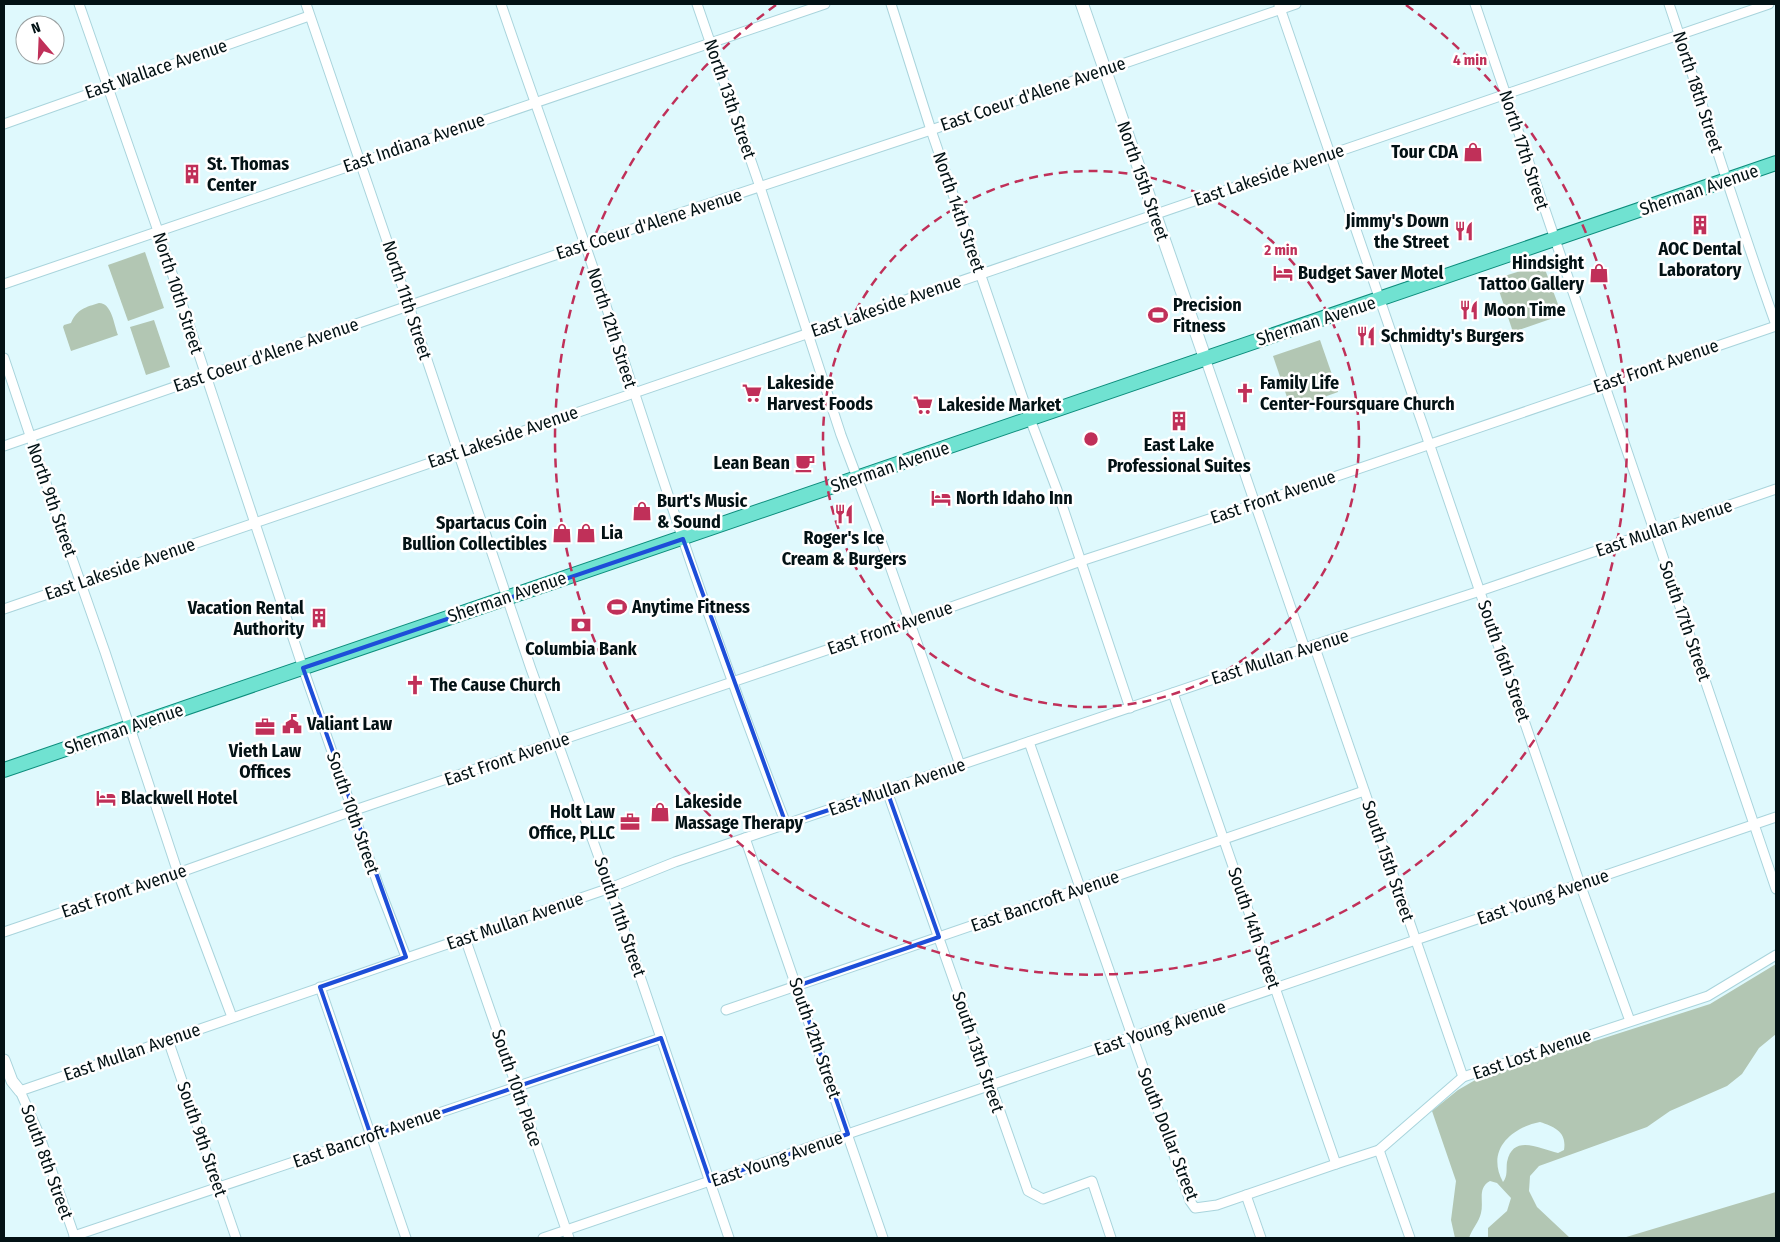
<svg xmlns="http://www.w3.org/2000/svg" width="1780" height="1242" font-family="'Fira Sans Condensed',sans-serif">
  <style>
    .green { fill: #b2c6b3; fill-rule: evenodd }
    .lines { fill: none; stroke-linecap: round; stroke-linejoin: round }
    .minor-casing { stroke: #a9d4dc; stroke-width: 11 }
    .tertiary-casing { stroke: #a9d4dc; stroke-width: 13 }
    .secondary-casing { stroke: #a9d4dc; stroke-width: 14 }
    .primary-casing { stroke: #0c8d7c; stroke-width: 16 }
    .minor { stroke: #fff; stroke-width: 9 }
    .tertiary { stroke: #fff; stroke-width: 11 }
    .secondary { stroke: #fff; stroke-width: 12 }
    .primary { stroke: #70e2d1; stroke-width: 14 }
    .marked { fill: none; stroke: #1d4ed8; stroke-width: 4; stroke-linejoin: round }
    .ring { fill: none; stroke: #c03059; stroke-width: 2.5; stroke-dasharray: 9 6 }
    .labels { text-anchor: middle; stroke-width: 5; stroke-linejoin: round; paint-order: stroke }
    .street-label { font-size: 18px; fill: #031215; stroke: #fff }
    .poi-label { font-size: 18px; font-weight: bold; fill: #031215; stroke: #fff; text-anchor: start }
    .centre { fill: #c03059; stroke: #fff; stroke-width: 2.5 }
    .ring-label { font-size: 15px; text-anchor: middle; font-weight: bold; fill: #c03059; stroke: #fff; stroke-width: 5; stroke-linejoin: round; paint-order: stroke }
  </style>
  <rect width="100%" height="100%" fill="#dff9fd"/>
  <g class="green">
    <path d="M145 252 164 308 128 321 108 265Z"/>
    <path d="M1543 264 1562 315 1513 332 1495 279Z"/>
    <path d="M99 303C112 303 114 325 118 335L71 351 63 327 64 325 71 323C77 309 86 307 99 303Z"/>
    <path d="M154 320 170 367 146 375 130 327Z"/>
    <path d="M1320 340 1338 392 1291 409 1273 356Z"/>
    <path d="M1776 964V1034L1759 1048 1742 1074 1727 1086 1670 1111 1647 1127 1539 1166 1530 1176 1529 1191 1537 1207 1570 1238H1488V1228L1507 1211 1511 1198 1497 1183 1490 1181C1477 1188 1484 1201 1481 1213 1479 1222 1472 1229 1469 1238H1455L1451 1220 1456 1181 1432 1111 1458 1090 1477 1079 1710 1004ZM1540 1122C1555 1127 1567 1132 1564 1150L1558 1153C1540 1149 1513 1133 1507 1162 1506 1169 1508 1176 1503 1182 1486 1151 1510 1128 1540 1122Z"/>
    <path d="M1776 1192V1238H1623Z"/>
  </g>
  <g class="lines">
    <defs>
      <g id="minor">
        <path d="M79 4 158 231 303 668 379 887 406 957"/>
        <path d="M306 4 385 235 531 669 610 888 729 1238"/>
        <path d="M501 4C537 110 576 215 611 321 666 490 721 659 786 824"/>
        <path d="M697 4 760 187 841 435 884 549 960 765"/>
        <path d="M891 4 931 130 1030 419 1057 490 1130 708"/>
        <path d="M1475 4 1776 889"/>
        <path d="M1669 4C1705 111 1738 219 1776 325"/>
        <path d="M1279 5 1580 884 1630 1021"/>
        <path d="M4 124 309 16"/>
        <path d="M4 284 825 4"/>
        <path d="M4 358 55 510 105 652 178 873 232 1017"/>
        <path d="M1205 358 1305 649"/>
        <path d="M4 446 584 245 931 130 1296 4"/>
        <path d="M4 609 1769 4"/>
        <path d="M1314 645 1463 1077"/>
        <path d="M1173 693 1336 1164"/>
        <path d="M1029 742 1190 1201 1195 1208 1217 1205 1336 1164 1379 1150 1463 1077 1708 996 1776 955"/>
        <path d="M887 791 1028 1191 1043 1199 1092 1181 1111 1238"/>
        <path d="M745 838 883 1238"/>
        <path d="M4 932 178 873 352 811 909 622 1081 561 1255 504 1776 326"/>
        <path d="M465 938 569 1238"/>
        <path d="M320 987 406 1238"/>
        <path d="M726 1010 1364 791"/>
        <path d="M168 1040 236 1238"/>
        <path d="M1379 1150 1410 1238"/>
        <path d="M1246 1195 1261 1238"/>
        <path d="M74 1236 661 1038"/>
        <path d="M75 1238 39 1134 20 1091 610 888 675 862 745 838 1314 645 1480 591 1776 489"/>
        <path d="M543 1238 1776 817"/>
      </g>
      <path id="tertiary" d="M4 1060 12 1081 20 1091"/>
      <path id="secondary" d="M1082 4 1205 358"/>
      <path id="primary" d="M4 770 1776 163"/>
    </defs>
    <use href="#minor" class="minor-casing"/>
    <use href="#tertiary" class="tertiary-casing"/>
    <use href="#secondary" class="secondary-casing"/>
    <use href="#primary" class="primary-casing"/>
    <use href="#minor" class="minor"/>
    <use href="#tertiary" class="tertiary"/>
    <use href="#secondary" class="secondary"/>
    <use href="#primary" class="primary"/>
  </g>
  <path class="marked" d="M683 539 786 824 887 791 939 937 797 986 848 1134 710 1181 661 1038 371 1136 320 987 406 957 303 668Z"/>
  <g class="ring">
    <circle cx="1091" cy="439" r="268"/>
    <path d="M1406 5A536 536 0 1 1 776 5"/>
  </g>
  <defs>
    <symbol id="shop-bare" viewBox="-9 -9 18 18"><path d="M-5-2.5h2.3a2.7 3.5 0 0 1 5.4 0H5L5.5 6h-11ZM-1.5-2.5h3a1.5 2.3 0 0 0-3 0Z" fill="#c03059" stroke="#fff" stroke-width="2.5" paint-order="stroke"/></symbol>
    <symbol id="building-bare" viewBox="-9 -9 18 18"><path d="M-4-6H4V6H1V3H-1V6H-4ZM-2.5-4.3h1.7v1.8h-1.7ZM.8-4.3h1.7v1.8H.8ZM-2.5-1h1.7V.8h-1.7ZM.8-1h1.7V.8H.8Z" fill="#c03059" stroke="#fff" stroke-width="2.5" paint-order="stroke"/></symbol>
    <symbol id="restaurant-bare" viewBox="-9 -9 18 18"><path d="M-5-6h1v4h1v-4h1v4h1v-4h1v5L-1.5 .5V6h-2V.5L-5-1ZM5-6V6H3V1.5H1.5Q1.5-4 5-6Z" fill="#c03059" stroke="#fff" stroke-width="2.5" paint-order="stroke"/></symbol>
    <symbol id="hotel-bare" viewBox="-9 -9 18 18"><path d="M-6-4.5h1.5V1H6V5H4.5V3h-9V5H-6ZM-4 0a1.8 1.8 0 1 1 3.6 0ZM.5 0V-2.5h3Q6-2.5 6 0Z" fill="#c03059" stroke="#fff" stroke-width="2.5" paint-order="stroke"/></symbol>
    <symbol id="stadium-bare" viewBox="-9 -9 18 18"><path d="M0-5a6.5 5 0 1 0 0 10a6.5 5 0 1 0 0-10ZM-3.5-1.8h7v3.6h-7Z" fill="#c03059" stroke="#fff" stroke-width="2.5" paint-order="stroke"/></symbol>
    <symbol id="supermarket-bare" viewBox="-9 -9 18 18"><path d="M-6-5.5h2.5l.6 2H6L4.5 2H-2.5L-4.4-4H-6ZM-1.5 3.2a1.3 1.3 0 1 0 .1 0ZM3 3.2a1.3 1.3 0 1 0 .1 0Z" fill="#c03059" stroke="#fff" stroke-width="2.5" paint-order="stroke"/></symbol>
    <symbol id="church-bare" viewBox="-9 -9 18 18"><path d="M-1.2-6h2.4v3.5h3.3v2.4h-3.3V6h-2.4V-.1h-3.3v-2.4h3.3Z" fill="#c03059" stroke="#fff" stroke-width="2.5" paint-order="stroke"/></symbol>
    <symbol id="cafe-bare" viewBox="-9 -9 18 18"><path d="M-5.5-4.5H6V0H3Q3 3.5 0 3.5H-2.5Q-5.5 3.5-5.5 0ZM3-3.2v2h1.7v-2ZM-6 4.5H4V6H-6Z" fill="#c03059" stroke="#fff" stroke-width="2.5" paint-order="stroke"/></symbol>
    <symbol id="bank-bare" viewBox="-9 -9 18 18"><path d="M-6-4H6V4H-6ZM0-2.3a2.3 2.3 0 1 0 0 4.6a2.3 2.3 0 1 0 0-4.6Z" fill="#c03059" stroke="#fff" stroke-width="2.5" paint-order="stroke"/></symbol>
    <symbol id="civic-bare" viewBox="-9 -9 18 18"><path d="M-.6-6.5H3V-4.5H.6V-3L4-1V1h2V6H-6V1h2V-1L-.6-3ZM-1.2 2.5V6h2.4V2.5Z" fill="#c03059" stroke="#fff" stroke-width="2.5" paint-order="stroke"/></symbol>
    <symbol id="office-bare" viewBox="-9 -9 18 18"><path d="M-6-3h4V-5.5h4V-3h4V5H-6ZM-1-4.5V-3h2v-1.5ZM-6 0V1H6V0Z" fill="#c03059" stroke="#fff" stroke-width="2.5" paint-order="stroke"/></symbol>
  </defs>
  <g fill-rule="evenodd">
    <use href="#shop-bare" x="1459" y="138" width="28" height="28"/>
    <use href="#building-bare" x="178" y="160" width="28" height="28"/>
    <use href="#building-bare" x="1686" y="211" width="28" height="28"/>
    <use href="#restaurant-bare" x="1450" y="217" width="28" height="28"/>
    <use href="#hotel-bare" x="1269" y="259" width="28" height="28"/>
    <use href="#shop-bare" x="1585" y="259" width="28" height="28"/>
    <use href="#restaurant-bare" x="1455" y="296" width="28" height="28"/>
    <use href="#stadium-bare" x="1144" y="301" width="28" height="28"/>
    <use href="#restaurant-bare" x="1352" y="322" width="28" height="28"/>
    <use href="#supermarket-bare" x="738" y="379" width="28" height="28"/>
    <use href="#church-bare" x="1231" y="379" width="28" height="28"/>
    <use href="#supermarket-bare" x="909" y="391" width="28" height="28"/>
    <use href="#building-bare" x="1165" y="407" width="28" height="28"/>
    <use href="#cafe-bare" x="791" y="449" width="28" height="28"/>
    <use href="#hotel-bare" x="927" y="484" width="28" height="28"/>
    <use href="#shop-bare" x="628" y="497" width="28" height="28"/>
    <use href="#restaurant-bare" x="830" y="500" width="28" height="28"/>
    <use href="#shop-bare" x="548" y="519" width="28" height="28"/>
    <use href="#shop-bare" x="572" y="519" width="28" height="28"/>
    <use href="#stadium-bare" x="603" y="593" width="28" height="28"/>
    <use href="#building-bare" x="305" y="604" width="28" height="28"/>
    <use href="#bank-bare" x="567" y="611" width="28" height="28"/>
    <use href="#church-bare" x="401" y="671" width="28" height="28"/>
    <use href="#civic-bare" x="278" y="710" width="28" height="28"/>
    <use href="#office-bare" x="251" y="713" width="28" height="28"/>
    <use href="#hotel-bare" x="92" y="784" width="28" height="28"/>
    <use href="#shop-bare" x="646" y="798" width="28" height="28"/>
    <use href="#office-bare" x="616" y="808" width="28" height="28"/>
  </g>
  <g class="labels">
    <g class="street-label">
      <text transform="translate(156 69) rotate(-19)" y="6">East Wallace Avenue</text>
      <text transform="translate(1698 92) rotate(72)" y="6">North 18th Street</text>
      <text transform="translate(1033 94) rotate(-19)" y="6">East Coeur d'Alene Avenue</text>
      <text transform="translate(730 99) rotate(71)" y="6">North 13th Street</text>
      <text transform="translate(414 143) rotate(-19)" y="6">East Indiana Avenue</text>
      <text transform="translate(1524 150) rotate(72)" y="6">North 17th Street</text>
      <text transform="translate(1269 175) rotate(-19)" y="6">East Lakeside Avenue</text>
      <text transform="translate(1143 181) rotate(71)" y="6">North 15th Street</text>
      <text transform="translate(1699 190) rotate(-19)" y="6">Sherman Avenue</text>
      <text transform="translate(959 212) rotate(71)" y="6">North 14th Street</text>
      <text transform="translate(649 224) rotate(-18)" y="6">East Coeur d'Alene Avenue</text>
      <text transform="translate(178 293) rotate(72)" y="6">North 10th Street</text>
      <text transform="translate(407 300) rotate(72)" y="6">North 11th Street</text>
      <text transform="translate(886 306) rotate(-19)" y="6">East Lakeside Avenue</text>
      <text transform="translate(1316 321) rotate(-18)" y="6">Sherman Avenue</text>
      <text transform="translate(612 328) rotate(72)" y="6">North 12th Street</text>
      <text transform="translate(266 355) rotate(-19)" y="6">East Coeur d'Alene Avenue</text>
      <text transform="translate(1656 366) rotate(-19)" y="6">East Front Avenue</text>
      <text transform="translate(503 437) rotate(-19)" y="6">East Lakeside Avenue</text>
      <text transform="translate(890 467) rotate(-19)" y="6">Sherman Avenue</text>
      <text transform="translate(1273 497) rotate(-19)" y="6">East Front Avenue</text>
      <text transform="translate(52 500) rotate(71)" y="6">North 9th Street</text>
      <text transform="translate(1664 528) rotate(-19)" y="6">East Mullan Avenue</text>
      <text transform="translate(120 569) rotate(-19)" y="6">East Lakeside Avenue</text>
      <text transform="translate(507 597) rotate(-19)" y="6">Sherman Avenue</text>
      <text transform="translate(1685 621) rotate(71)" y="6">South 17th Street</text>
      <text transform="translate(890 628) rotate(-19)" y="6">East Front Avenue</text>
      <text transform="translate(1280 657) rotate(-18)" y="6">East Mullan Avenue</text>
      <text transform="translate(1504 661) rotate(71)" y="6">South 16th Street</text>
      <text transform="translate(124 729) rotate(-19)" y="6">Sherman Avenue</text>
      <text transform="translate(507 759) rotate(-19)" y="6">East Front Avenue</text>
      <text transform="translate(897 787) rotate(-19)" y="6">East Mullan Avenue</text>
      <text transform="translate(353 813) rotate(71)" y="6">South 10th Street</text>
      <text transform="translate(1388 861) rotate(71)" y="6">South 15th Street</text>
      <text transform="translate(124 891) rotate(-19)" y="6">East Front Avenue</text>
      <text transform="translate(1543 897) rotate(-19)" y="6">East Young Avenue</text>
      <text transform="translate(1045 901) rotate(-19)" y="6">East Bancroft Avenue</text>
      <text transform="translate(620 917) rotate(71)" y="6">South 11th Street</text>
      <text transform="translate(515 921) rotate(-19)" y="6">East Mullan Avenue</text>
      <text transform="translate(1254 928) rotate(71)" y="6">South 14th Street</text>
      <text transform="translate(1160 1028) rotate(-19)" y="6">East Young Avenue</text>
      <text transform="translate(815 1038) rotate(71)" y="6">South 12th Street</text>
      <text transform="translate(132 1052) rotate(-19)" y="6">East Mullan Avenue</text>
      <text transform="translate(978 1052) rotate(71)" y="6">South 13th Street</text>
      <text transform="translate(1532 1054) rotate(-19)" y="6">East Lost Avenue</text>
      <text transform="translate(517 1088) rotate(71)" y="6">South 10th Place</text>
      <text transform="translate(1168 1134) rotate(69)" y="6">South Dollar Street</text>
      <text transform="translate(367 1137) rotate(-19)" y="6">East Bancroft Avenue</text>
      <text transform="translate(202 1139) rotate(71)" y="6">South 9th Street</text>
      <text transform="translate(777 1159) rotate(-19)" y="6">East Young Avenue</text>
      <text transform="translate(47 1162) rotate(70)" y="6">South 8th Street</text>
    </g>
    <g class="poi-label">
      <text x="1458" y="158" text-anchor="end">Tour CDA</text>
      <text x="207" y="170">St. Thomas<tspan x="207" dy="21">Center</tspan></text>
      <text x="1449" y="227" text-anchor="end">Jimmy's Down<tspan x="1449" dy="21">the Street</tspan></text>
      <text x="1700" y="255" text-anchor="middle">AOC Dental<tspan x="1700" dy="21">Laboratory</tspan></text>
      <text x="1584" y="269" text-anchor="end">Hindsight<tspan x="1584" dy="21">Tattoo Gallery</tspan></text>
      <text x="1298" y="279">Budget Saver Motel</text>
      <text x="1173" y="311">Precision<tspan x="1173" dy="21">Fitness</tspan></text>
      <text x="1484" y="316">Moon Time</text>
      <text x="1381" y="342">Schmidty's Burgers</text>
      <text x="767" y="389">Lakeside<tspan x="767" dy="21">Harvest Foods</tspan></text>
      <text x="1260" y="389">Family Life<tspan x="1260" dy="21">Center-Foursquare Church</tspan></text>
      <text x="938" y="411">Lakeside Market</text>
      <text x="1179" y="451" text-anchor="middle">East Lake<tspan x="1179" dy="21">Professional Suites</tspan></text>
      <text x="790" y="469" text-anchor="end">Lean Bean</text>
      <text x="956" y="504">North Idaho Inn</text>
      <text x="657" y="507">Burt's Music<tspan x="657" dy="21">&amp; Sound</tspan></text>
      <text x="547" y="529" text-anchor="end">Spartacus Coin<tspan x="547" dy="21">Bullion Collectibles</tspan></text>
      <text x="601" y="539">Lia</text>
      <text x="844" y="544" text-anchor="middle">Roger's Ice<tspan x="844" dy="21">Cream &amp; Burgers</tspan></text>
      <text x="632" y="613">Anytime Fitness</text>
      <text x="304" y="614" text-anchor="end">Vacation Rental<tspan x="304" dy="21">Authority</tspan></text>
      <text x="581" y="655" text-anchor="middle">Columbia Bank</text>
      <text x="430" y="691">The Cause Church</text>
      <text x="307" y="730">Valiant Law</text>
      <text x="265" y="757" text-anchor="middle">Vieth Law<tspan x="265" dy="21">Offices</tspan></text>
      <text x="121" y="804">Blackwell Hotel</text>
      <text x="675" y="808">Lakeside<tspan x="675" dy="21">Massage Therapy</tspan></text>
      <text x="615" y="818" text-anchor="end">Holt Law<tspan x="615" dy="21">Office, PLLC</tspan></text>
    </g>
  </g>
  <circle cx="1091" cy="439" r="8" class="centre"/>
  <g class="ring-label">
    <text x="1470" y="65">4 min</text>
    <text x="1281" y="255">2 min</text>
  </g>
  <rect width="1780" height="1242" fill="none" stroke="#031215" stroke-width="10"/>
  <g transform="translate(40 40) rotate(341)"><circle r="24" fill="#ffffff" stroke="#9aa0a1"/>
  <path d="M0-4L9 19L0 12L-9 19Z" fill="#c03059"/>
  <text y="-8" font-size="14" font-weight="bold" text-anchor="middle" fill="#031215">N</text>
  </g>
</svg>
